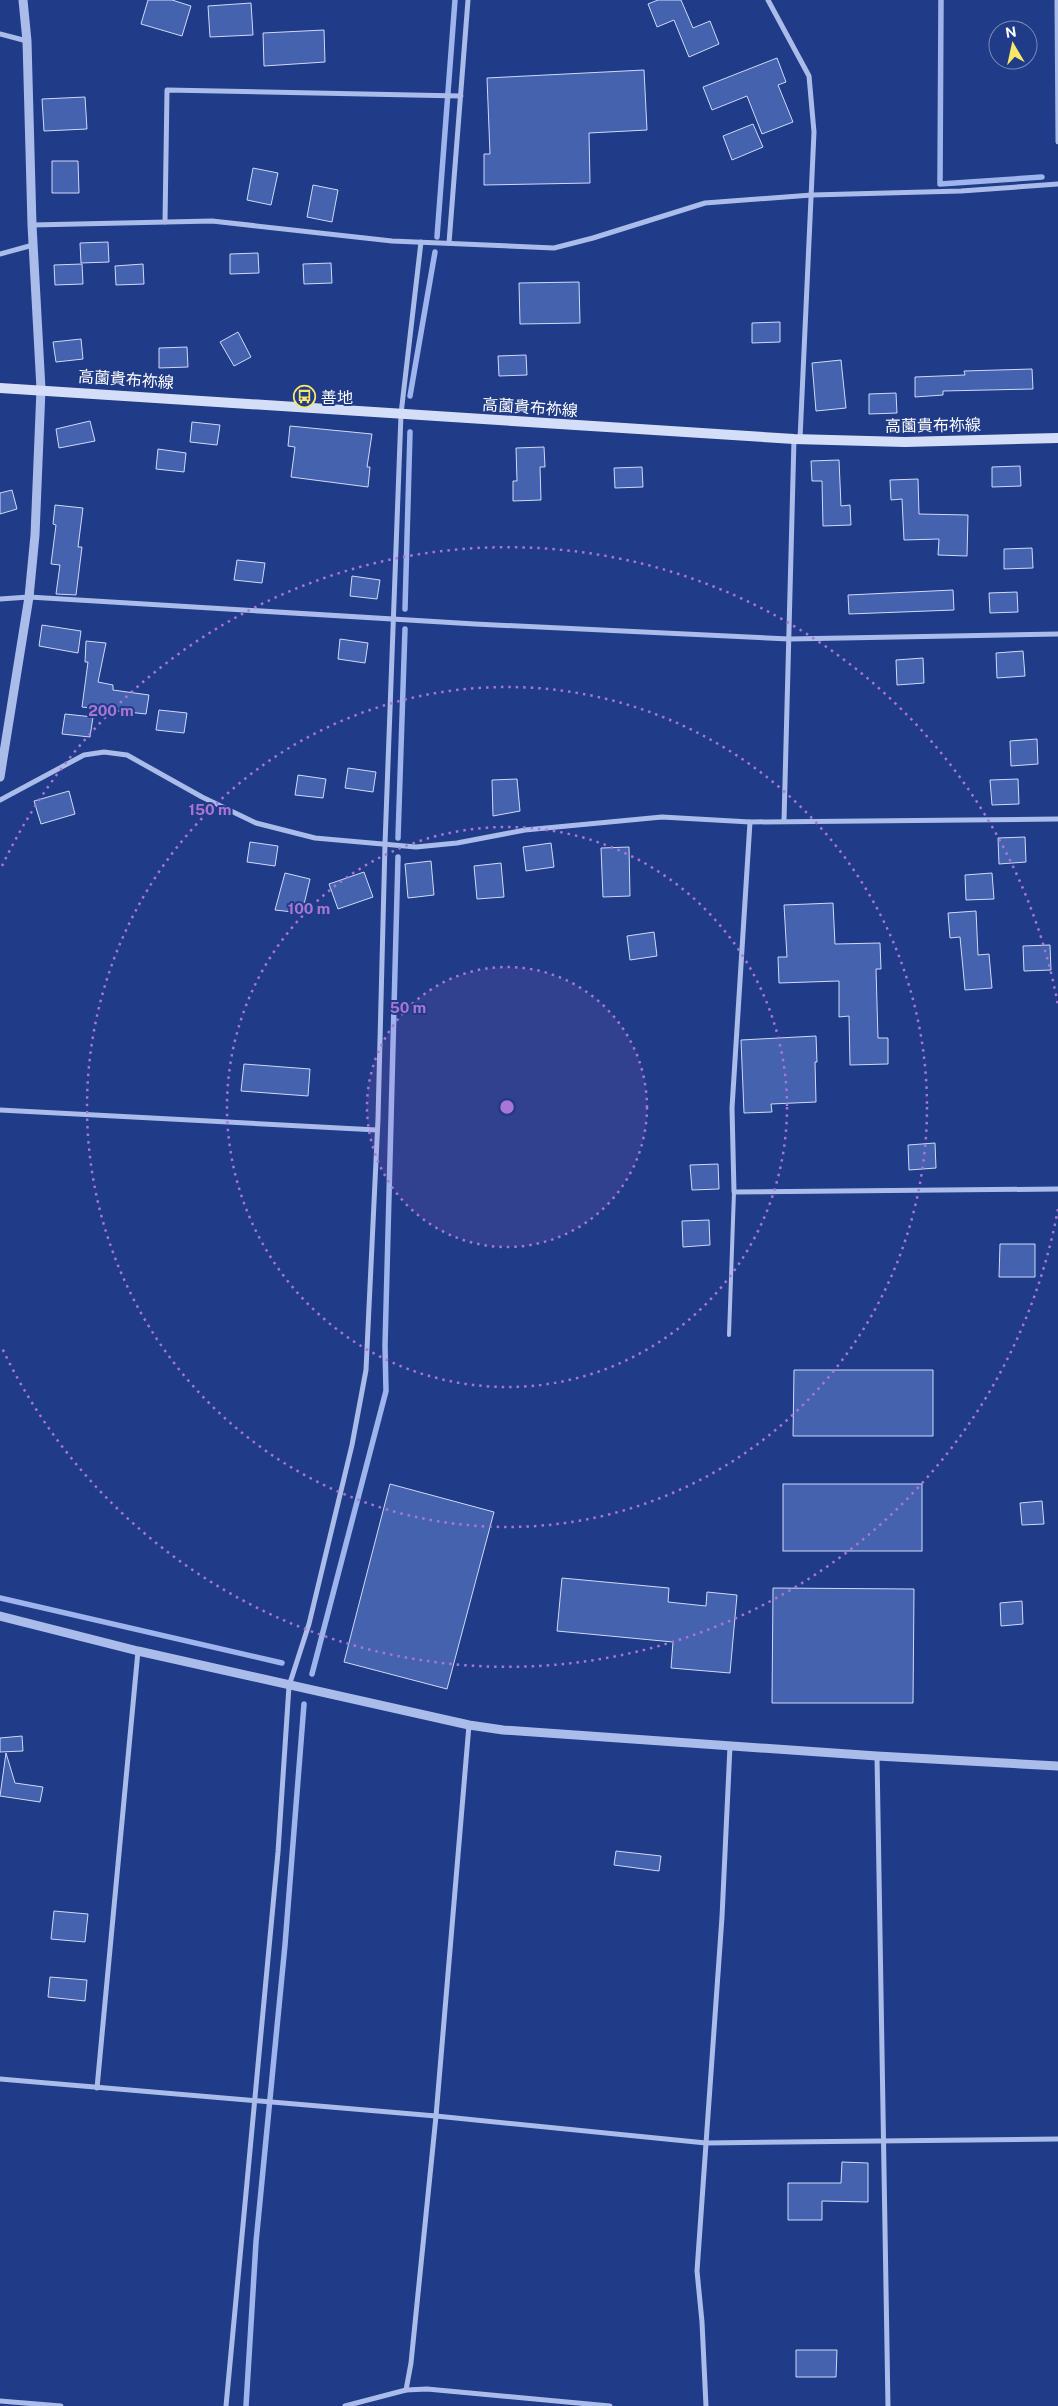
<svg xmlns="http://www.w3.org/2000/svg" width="1058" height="2406" font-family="'Public Sans','Noto Sans JP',sans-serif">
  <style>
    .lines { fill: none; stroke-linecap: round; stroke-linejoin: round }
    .stream { stroke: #9eb4ec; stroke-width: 5.5 }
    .building { fill: #4562ae; stroke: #cfdaf8 }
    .service { stroke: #aabcea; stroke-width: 4 }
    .minor { stroke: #aabcea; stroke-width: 5 }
    .tertiary { stroke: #aabcea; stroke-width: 9 }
    .secondary { stroke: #d5def8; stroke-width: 10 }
    .ring { fill: none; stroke: #a976d5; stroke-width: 2.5; stroke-dasharray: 2.5 5 }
    .labels { text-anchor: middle; stroke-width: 4; stroke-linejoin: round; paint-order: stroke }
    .street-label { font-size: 16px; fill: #fff; stroke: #203b87 }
    .poi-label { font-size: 16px; fill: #fff; stroke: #203b87; text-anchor: start }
    .centre { fill: #a976d5; stroke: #203b87; stroke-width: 2.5 }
    .ring-label { font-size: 15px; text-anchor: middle; font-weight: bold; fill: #a976d5; stroke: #203b87; stroke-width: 4; stroke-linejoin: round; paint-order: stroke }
  </style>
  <rect width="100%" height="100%" fill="#203b87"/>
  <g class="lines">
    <g class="stream">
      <path d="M941 0 940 184 1042 177"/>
      <path d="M437 237 455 0"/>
      <path d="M410 396 435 252"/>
      <path d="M405 609 410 432"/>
      <path d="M398 838 405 629"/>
      <path d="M0 1598 282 1663"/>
      <path d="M312 1674 386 1391 385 1346 398 857"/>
      <path d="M246 2406 256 2242 285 1945 304 1704"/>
    </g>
  </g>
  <g class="building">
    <path d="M148 0H172L191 6 182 36 141 24Z"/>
    <path d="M658 0H681L693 28 710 21 719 44 689 57 674 20 657 27 648 4Z"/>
    <path d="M251 3 253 35 210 37 208 6Z"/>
    <path d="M324 30 325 62 264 66 263 33Z"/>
    <path d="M777 58 786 82 778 85 793 122 762 134 747 96 712 110 703 87Z"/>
    <path d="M644 70 647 130 589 133 590 183 484 185V154H490L487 78Z"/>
    <path d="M85 97 87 129 44 131 42 99Z"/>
    <path d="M753 124 763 147 732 160 723 136Z"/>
    <path d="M52 161H78L79 193H52Z"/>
    <path d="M253 168 278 173 271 205 247 200Z"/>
    <path d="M313 185 338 190 332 222 307 217Z"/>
    <path d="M108 242 109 262 81 263 80 243Z"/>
    <path d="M258 253 259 273 230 274V254Z"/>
    <path d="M331 263 332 283 304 284 303 264Z"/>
    <path d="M82 264 83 284 55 285 54 265Z"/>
    <path d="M143 264 144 284 116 285 115 266Z"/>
    <path d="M579 282 580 323 520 324 519 283Z"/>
    <path d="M780 322V342L752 343V323Z"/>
    <path d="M238 332 251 357 234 366 220 342Z"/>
    <path d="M81 339 83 359 56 362 53 342Z"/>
    <path d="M187 347 188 367 159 368V348Z"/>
    <path d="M526 355 527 375 499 376 498 356Z"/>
    <path d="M841 360 846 408 816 411 812 363Z"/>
    <path d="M1032 369 1033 389 943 391V395L915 397V377L965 375 964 371Z"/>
    <path d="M896 393 897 413 869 414V394Z"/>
    <path d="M90 421 95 441 59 448 56 429Z"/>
    <path d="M192 422 220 425 217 445 190 442Z"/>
    <path d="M290 426 372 434 367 467H370L368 487 291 477 295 447 288 446Z"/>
    <path d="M544 447 545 467H540L541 500 513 501V481H517L516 448Z"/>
    <path d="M158 449 186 453 184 472 156 469Z"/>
    <path d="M839 460 841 506 850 505 851 525 823 526 822 481H812L811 461Z"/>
    <path d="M1020 466 1021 486 992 487V467Z"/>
    <path d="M642 467 643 487 615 488 614 468Z"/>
    <path d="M918 479 919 514 968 515 967 556 938 555 939 539 904 540 902 499 891 500 890 480Z"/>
    <path d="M12 490 17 509 0 514V493Z"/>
    <path d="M55 505 83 508 78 547H82L76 595 56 594 60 565 51 564 56 525 53 524Z"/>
    <path d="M1032 548 1033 568 1004 569V549Z"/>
    <path d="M237 560 265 563 262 583 234 580Z"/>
    <path d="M352 576 380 580 377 599 350 596Z"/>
    <path d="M953 590 954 610 849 614 848 595Z"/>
    <path d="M1017 592 1018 612 990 613 989 593Z"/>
    <path d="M42 625 81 631 78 653 39 646Z"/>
    <path d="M340 639 368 643 365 663 338 659Z"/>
    <path d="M86 641 106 643 98 682 113 685V690L149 695 146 714 82 707 88 662H85Z"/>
    <path d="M1023 651 1025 676 997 678 996 653Z"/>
    <path d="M923 658 924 683 897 685 896 660Z"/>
    <path d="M159 710 187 713 184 733 156 730Z"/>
    <path d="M65 714 93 717 90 737 62 734Z"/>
    <path d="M1037 739 1038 764 1011 766 1010 741Z"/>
    <path d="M348 768 376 772 373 792 345 788Z"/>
    <path d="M298 775 326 779 323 798 295 795Z"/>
    <path d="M517 779 520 811 493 816 492 780Z"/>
    <path d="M1018 779 1019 804 992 805 990 780Z"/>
    <path d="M69 791 75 814 41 824 34 801Z"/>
    <path d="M1025 837 1026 862 999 864 998 838Z"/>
    <path d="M250 842 278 846 275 866 247 862Z"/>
    <path d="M551 843 554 867 526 871 523 847Z"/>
    <path d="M629 847 630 896 603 897 601 848Z"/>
    <path d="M431 861 434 895 408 898 405 864Z"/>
    <path d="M501 863 504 897 477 899 474 866Z"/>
    <path d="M364 872 373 897 338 909 329 884Z"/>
    <path d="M285 873 310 879 302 913 275 910Z"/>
    <path d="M992 873 994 899 966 900 965 875Z"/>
    <path d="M833 903 835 944 880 943 881 969H876L878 1038H888V1064L850 1065 849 1016 839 1017V981L779 983 778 957H787L784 905Z"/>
    <path d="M976 911 978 955 989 954 992 988 965 990 960 937 950 938 948 913Z"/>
    <path d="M654 932 657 956 630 960 627 936Z"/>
    <path d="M1050 945 1051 970 1024 971 1023 946Z"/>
    <path d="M816 1036 817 1062H815L816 1102 771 1104 772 1112 744 1113 741 1040Z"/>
    <path d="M244 1064 310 1069 308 1096 241 1091Z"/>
    <path d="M935 1143 936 1168 909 1170 908 1145Z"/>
    <path d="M718 1164 719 1189 692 1190 690 1165Z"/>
    <path d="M709 1220 710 1245 683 1247 682 1221Z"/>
    <path d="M1000 1244H1035V1277H999Z"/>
    <path d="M794 1370H933V1436H793Z"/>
    <path d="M390 1484 494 1512 447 1689 344 1662Z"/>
    <rect x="783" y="1484" width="139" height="67"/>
    <path d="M1042 1501 1044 1524 1022 1525 1020 1503Z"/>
    <path d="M562 1578 669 1588 668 1602 706 1606 707 1592 737 1595 730 1673 671 1668 673 1642 557 1631Z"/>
    <path d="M773 1588 914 1589 913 1703H772Z"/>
    <path d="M1022 1601 1023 1624 1001 1626 1000 1603Z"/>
    <path d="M22 1736 23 1751 0 1752V1738Z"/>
    <path d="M6 1753 15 1783 43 1787 40 1802 0 1796Z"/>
    <path d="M616 1851 661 1856 659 1871 614 1865Z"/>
    <path d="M54 1911 88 1914 85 1942 51 1939Z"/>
    <path d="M50 1977 87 1980 85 2001 48 1997Z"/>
    <path d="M842 2162 868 2163V2202L822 2201V2220H788V2183H841Z"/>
    <path d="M796 2350H837L836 2377H796Z"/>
  </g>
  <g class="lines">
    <path class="service" d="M729 1335 734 1192"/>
    <g class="minor">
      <path d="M768 0 809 76 814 132 800 439"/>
      <path d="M1057 0 1058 142"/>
      <path d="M0 34 27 41"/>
      <path d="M165 222 167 90 461 96"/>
      <path d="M32 225 212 221 392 241 554 248 593 238 705 203 812 195 961 191 1058 184"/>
      <path d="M449 243 468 0"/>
      <path d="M0 254 33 245"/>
      <path d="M0 599 29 597 475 624 789 639 1058 634"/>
      <path d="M0 800 84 755 104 752 127 755 202 797 256 823 315 838 416 847 457 843 525 830 662 817 750 822 1058 819"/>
      <path d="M784 821 794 439"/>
      <path d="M750 822 732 1108 734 1192 1058 1189"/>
      <path d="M0 1110 377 1130"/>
      <path d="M877 1756 888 2406"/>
      <path d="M0 2079 436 2116 706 2143 1058 2139"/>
      <path d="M97 2088 138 1651"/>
      <path d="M406 2390 411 2363 436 2116 469 1725"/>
      <path d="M0 2401 61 2406"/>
      <path d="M226 2406 278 1852 289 1686 309 1624 352 1445 366 1370 378 1119 385 844 401 414 421 242"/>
      <path d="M345 2406 406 2390 427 2389 610 2406"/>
      <path d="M706 2406 702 2322 697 2271 722 1917 730 1746"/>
    </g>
    <g class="tertiary">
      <path d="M0 777 29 597 35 535 41 389 32 225 27 41 23 0"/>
      <path d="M0 1616 138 1651 469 1725 503 1730 877 1756 1058 1766"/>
    </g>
    <path class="secondary" d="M0 388 794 439 905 442 1058 438"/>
  </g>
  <circle cx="507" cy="1107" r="140" fill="#a976d5" fill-opacity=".12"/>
  <g class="ring">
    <circle cx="507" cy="1107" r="140"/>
    <circle cx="507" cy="1107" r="280"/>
    <circle cx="507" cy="1107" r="420"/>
    <path d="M1058 1209A560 560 0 0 1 2 1348M2 866A560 560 0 0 1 1058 1005"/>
  </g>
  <defs>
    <symbol id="bus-ring" viewBox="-11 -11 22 22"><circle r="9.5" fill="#203b87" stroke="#f8e76b" stroke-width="1.5"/><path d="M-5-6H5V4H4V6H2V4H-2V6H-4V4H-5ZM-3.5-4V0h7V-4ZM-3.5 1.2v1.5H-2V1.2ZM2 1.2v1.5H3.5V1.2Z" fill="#f8e76b"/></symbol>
  </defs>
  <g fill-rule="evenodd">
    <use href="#bus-ring" x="292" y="384" width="25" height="25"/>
  </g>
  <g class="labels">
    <g class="street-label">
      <text transform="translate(126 379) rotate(4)" y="6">高薗貴布祢線</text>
      <text transform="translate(530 407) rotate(4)" y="6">高薗貴布祢線</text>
      <text transform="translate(933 425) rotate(-1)" y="6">高薗貴布祢線</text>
    </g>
    <g class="poi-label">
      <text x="321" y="403">善地</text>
    </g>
  </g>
  <circle cx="507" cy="1107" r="8" class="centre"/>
  <g class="ring-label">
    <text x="111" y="716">200 m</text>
    <text x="210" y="815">150 m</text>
    <text x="309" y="914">100 m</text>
    <text x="408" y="1013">50 m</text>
  </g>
  <g transform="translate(1013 45) rotate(351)"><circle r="24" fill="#203b87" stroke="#7989b7"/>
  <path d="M0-4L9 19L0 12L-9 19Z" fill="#f8e76b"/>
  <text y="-8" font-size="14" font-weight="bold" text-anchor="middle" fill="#ffffff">N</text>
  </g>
</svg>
